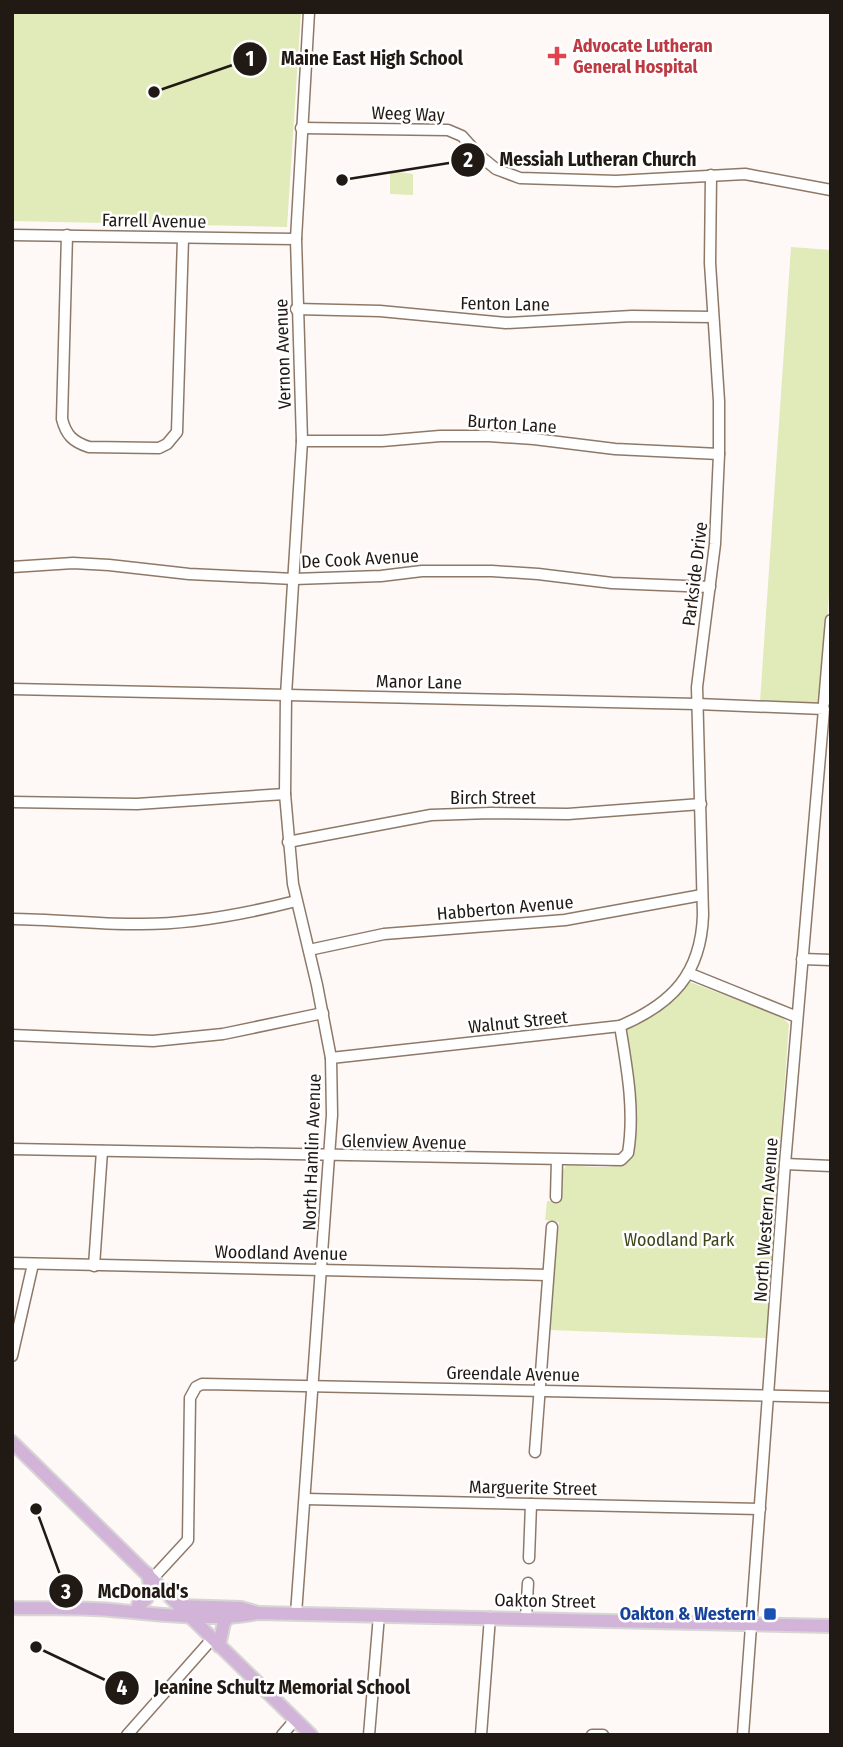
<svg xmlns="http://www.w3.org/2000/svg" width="843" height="1747" font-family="'Fira Sans Condensed',sans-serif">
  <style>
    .green { fill: #e1eab9 }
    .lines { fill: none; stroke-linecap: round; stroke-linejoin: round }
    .minor-casing { stroke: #8e7969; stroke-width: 13 }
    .major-casing { stroke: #d7d6d5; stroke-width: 16 }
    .minor { stroke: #fff; stroke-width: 10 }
    .major { stroke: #d3b4d9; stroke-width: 12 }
    .health-dot { fill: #e0444e; stroke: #fff; stroke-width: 2.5 }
    .transit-dot { fill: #1a4fb4; stroke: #fff; stroke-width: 2.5 }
    .labels { text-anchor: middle; stroke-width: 5; stroke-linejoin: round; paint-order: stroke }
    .health-label { font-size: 18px; font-weight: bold; fill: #be3a42; stroke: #fff; text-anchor: start }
    .street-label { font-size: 18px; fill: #211913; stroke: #fff }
    .park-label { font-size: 18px; fill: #3f4518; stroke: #fff }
    .transit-label { font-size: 18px; font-weight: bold; fill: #164399; stroke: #fff; text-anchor: end }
    .leader { fill: none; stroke: #211913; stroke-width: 2.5 }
    .callout-dot { fill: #211913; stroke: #fff; stroke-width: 2.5 }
    .mark-label { font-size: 21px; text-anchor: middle; font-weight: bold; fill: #fff }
    .callout-label { font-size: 19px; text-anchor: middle; font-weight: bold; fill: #211913; stroke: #fff; stroke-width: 5; stroke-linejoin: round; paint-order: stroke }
  </style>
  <rect width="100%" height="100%" fill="#fef9f6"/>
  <g class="green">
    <path d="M12 12H301L287 227 12 221Z"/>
    <path d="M390 171 413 174V195L390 194Z"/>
    <path d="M791 247 831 250V568L821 704 760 702Z"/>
    <path d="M690 982 782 1017 789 1024 766 1338 549 1330 559 1222 545 1220 547 1201H560L562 1172 566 1166C588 1164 617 1174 633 1156L635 1121 626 1037 627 1029 660 1011Z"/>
  </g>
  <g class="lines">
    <defs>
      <g id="minor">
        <path d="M301 128 448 130 462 136 480 156 496 169 520 178 616 181 745 174 831 190"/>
        <path d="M12 235 296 239"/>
        <path d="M67 235 62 419C66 435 73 442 89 447L159 448 167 444 177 432 183 238"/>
        <path d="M296 309 380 311 506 323 632 316 713 317"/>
        <path d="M302 441H382L440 436H489L534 439 615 449 719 454"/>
        <path d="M12 567 73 563 109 565 189 574 294 579 381 576 422 571H492L538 574 612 583 710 587"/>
        <path d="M12 689 697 704 824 709 785 1164 743 1735"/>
        <path d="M824 703 831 620"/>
        <path d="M12 802 137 804 285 794"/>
        <path d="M288 842 431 815 490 813 568 814 701 804"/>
        <path d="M12 919C56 919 98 925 142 924 194 924 245 914 296 901"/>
        <path d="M309 950 384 934 565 920 702 895"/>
        <path d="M802 959 831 960"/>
        <path d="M688 973 797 1017"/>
        <path d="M12 1035 153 1041 223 1034 323 1013"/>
        <path d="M331 1058 620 1026C672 1004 701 974 703 915L697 687 715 544 719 454V401L710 263 711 175"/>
        <path d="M12 1149 621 1160 628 1153C635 1111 627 1068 620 1026"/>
        <path d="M785 1164 831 1166"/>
        <path d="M556 1197 557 1160"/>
        <path d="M12 1263 548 1275"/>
        <path d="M94 1266 102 1151"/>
        <path d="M12 1356 33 1264"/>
        <path d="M535 1452 552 1227"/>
        <path d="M305 1499 760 1509"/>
        <path d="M529 1558 531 1504"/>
        <path d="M153 1578 188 1540 190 1398 196 1387 202 1384 831 1397"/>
        <path d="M296 1614 332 1115 331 1058 317 985 293 884 285 794 286 695 302 441 296 239 309 12"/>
        <path d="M526 1618 528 1583"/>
        <path d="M127 1735 212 1639"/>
        <path d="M282 1735 295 1720"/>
        <path d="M369 1735 379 1615"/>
        <path d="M481 1735 490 1617"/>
        <path d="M592 1735H603"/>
      </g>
      <g id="major">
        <path d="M12 1442 311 1735"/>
        <path d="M138 1605C151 1599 151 1586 148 1574"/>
        <path d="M179 1606 241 1608 258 1613"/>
        <path d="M12 1608C45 1609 78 1607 111 1610 152 1614 219 1622 258 1613L831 1626"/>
        <path d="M219 1646 224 1622 230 1616"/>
      </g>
    </defs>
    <use href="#minor" class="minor-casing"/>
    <use href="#major" class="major-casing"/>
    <use href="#minor" class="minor"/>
    <use href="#major" class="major"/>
  </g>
  <path class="health-dot" d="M553.5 45.5h7v7h7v7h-7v7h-7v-7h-7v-7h7z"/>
  <rect class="transit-dot" x="763" y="1607" width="14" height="14" rx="3.5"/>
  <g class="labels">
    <g class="health-label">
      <text x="573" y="52">Advocate Lutheran<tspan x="573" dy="21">General Hospital</tspan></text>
    </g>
    <g class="street-label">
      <text transform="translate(408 114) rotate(2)" y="6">Weeg Way</text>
      <text transform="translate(154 221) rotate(1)" y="6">Farrell Avenue</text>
      <text transform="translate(505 304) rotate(1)" y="6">Fenton Lane</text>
      <text transform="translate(283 354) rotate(-92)" y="6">Vernon Avenue</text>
      <text transform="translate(512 424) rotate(4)" y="6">Burton Lane</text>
      <text transform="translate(360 559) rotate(-3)" y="6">De Cook Avenue</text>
      <text transform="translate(695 574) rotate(-83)" y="6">Parkside Drive</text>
      <text transform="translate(419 682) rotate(1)" y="6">Manor Lane</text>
      <text x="493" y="804">Birch Street</text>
      <text transform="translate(505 908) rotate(-5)" y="6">Habberton Avenue</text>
      <text transform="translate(518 1022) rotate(-6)" y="6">Walnut Street</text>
      <text transform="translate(404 1142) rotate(1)" y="6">Glenview Avenue</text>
      <text transform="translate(312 1152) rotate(-88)" y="6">North Hamlin Avenue</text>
      <text transform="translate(766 1220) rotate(-86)" y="6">North Western Avenue</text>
      <text transform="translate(281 1253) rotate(1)" y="6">Woodland Avenue</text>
      <text transform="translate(513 1374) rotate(1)" y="6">Greendale Avenue</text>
      <text transform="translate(533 1488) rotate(1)" y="6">Marguerite Street</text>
      <text transform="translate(545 1601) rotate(1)" y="6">Oakton Street</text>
    </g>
    <g class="park-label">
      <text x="679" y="1246">Woodland Park</text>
    </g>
    <g class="transit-label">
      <text x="756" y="1620">Oakton &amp; Western</text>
    </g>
  </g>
  <path class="leader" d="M154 92L250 59M342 180L468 160M36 1509L66 1591M36 1647L122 1688"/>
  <g class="callout-dot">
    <circle cx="154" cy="92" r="7"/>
    <circle cx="342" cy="180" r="7"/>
    <circle cx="36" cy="1509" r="7"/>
    <circle cx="36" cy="1647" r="7"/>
    <circle cx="250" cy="59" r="18"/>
    <circle cx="468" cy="160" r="18"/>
    <circle cx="66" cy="1591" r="18"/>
    <circle cx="122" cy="1688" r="18"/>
  </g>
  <g class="mark-label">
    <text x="250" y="66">1</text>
    <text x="468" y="167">2</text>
    <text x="66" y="1599">3</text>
    <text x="122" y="1695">4</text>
  </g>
  <g class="callout-label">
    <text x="372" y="65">Maine East High School</text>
    <text x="598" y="166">Messiah Lutheran Church</text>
    <text x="143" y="1598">McDonald's</text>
    <text x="282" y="1694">Jeanine Schultz Memorial School</text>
  </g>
  <rect width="843" height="1747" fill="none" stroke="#211913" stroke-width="28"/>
</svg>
